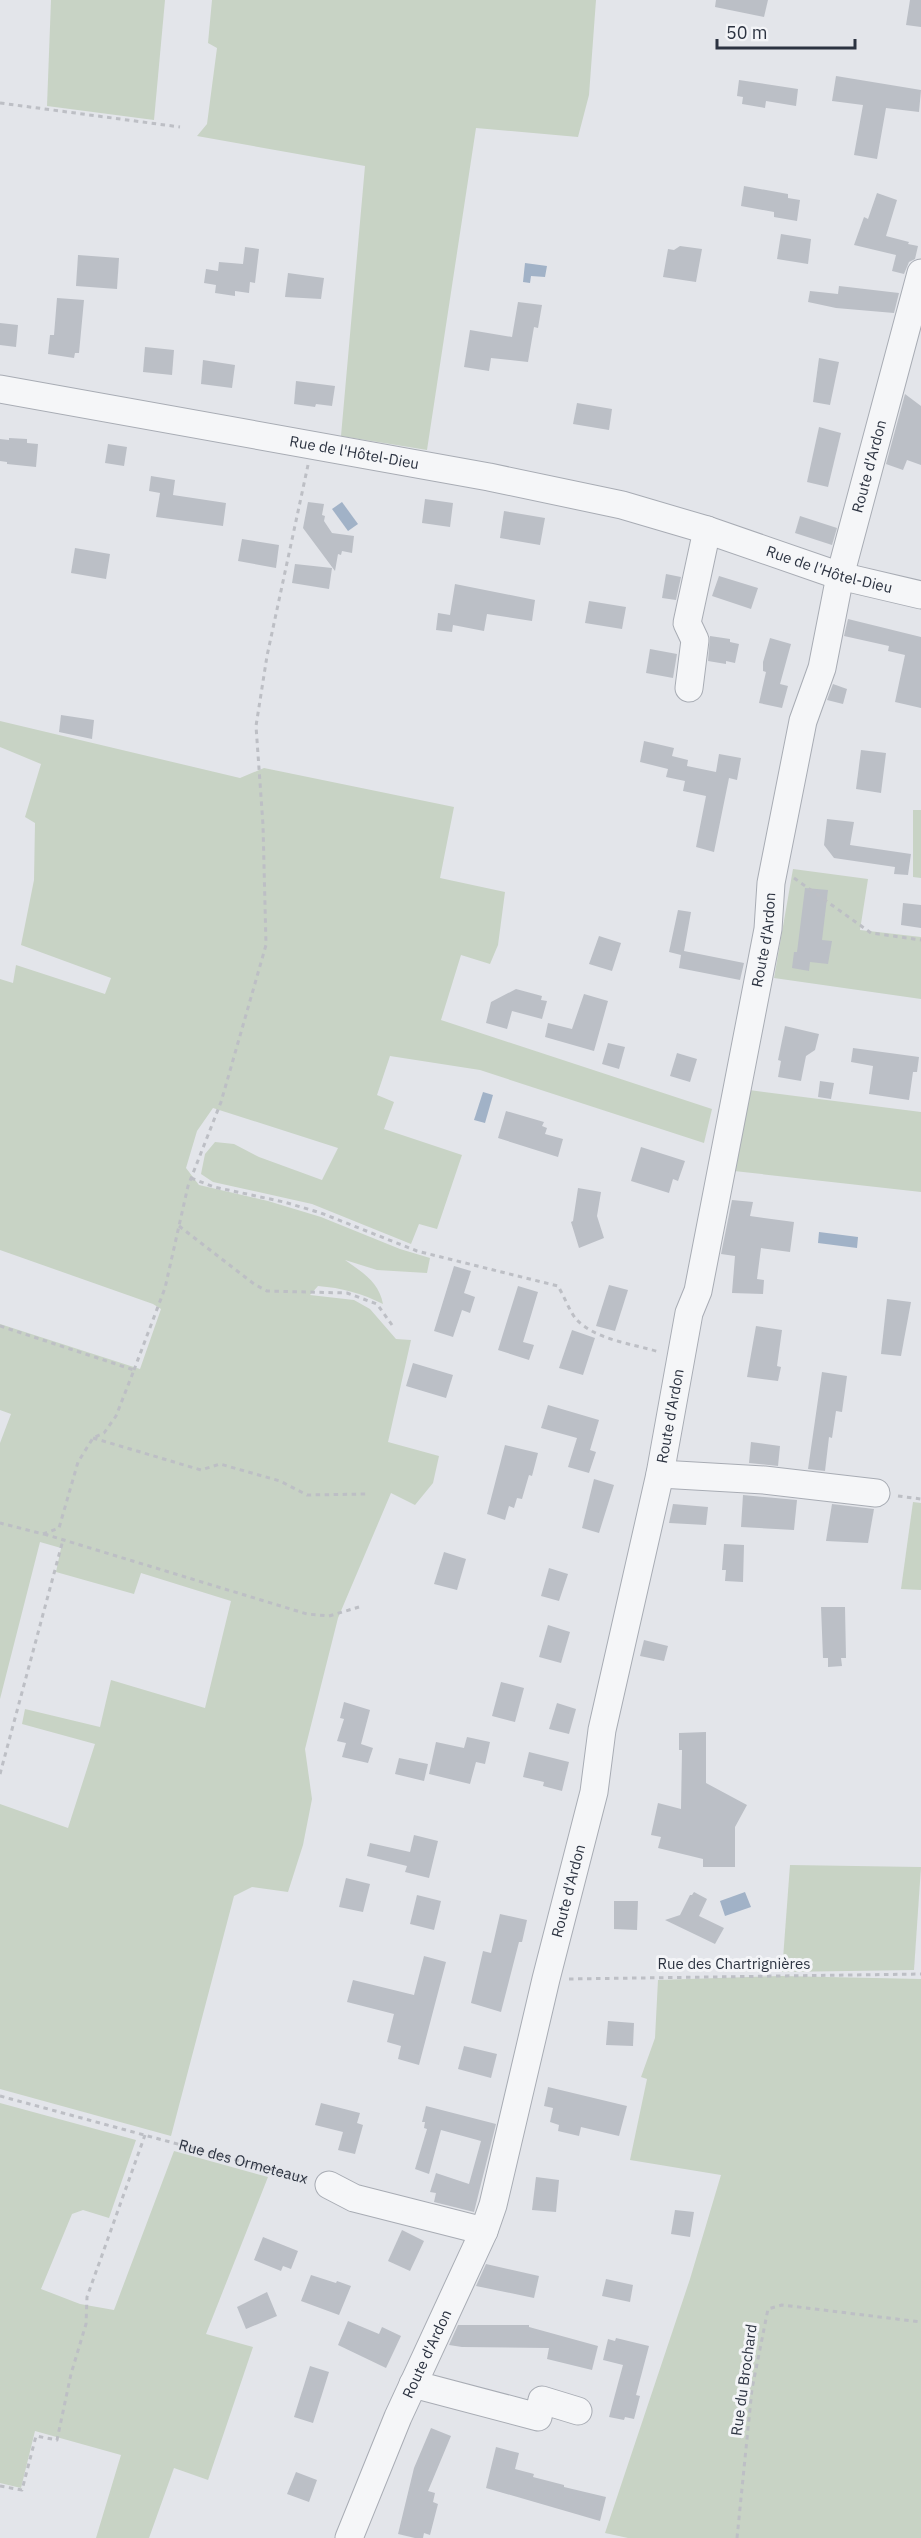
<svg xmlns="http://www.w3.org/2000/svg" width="921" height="2538" font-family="'IBM Plex Sans',sans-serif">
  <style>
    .green { fill: #c8d3c5 }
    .water { fill: #a1b2c7 }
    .building { fill: #bbbfc6 }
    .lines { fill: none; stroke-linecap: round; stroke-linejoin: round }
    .minor-casing { stroke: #a8acb4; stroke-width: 29 }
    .path { stroke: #bdbfc5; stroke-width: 3; stroke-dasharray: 4.5 4.5; stroke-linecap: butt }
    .minor { stroke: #f5f6f8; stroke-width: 27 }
    .labels { text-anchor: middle; stroke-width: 6; stroke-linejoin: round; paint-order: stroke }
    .street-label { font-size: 15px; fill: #2c3341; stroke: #f3f4f7 }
  </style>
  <rect width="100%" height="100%" fill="#e3e5ea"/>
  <g class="green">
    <path d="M51 0H165L154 120 47 106Z"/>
    <path d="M212 0H596L589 95 578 137 476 128 427 450 341 436 365 166 197 136 207 124 217 48 208 43Z"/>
    <path d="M0 721 240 778 264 768 454 807 440 878 505 892 498 945 490 964 461 955 441 1020 712 1109 704 1143 480 1070 390 1056 377 1095 394 1102 384 1129 462 1155 437 1229 419 1224 411 1244 312 1204 213 1182 201 1174 205 1154 215 1142 234 1144 259 1157 322 1180 338 1148 213 1108 197 1131 186 1168 199 1185 268 1201 321 1217 400 1249 430 1258 427 1273 377 1270 345 1260C362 1272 379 1282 383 1304 361 1293 342 1288 318 1286L310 1295 354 1300 370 1309 396 1339 411 1340 388 1442 439 1456 433 1483 415 1505 391 1493 338 1618 305 1749 312 1799 303 1845 288 1892 252 1887 234 1896 171 2136 0 2089V1804L68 1828 95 1744 22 1724 25 1709 100 1727 111 1680 205 1708 231 1601 141 1573 134 1594 56 1572 61 1548 40 1542 0 1699V1443L11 1414 0 1410V1324L140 1369 161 1309 153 1304 0 1250V979L13 983 16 965 105 994 111 978 21 945 34 880 35 823 25 817 41 764 0 747Z"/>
    <path d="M913 810H921V878L913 877Z"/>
    <path d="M793 869 868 879 860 930 921 937V999L774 978Z"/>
    <path d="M749 1090 921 1112V1192L734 1171Z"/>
    <path d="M913 1502 921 1503V1590L901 1589Z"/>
    <path d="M790 1865 921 1867 914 1970 782 1972Z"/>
    <path d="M781 1976 921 1979V2538H628L605 2533 690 2279 721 2175 630 2160 647 2079 641 2077 655 2038 658 1980Z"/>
    <path d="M0 2103 136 2140 109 2218 83 2210 72 2214 41 2289 80 2304 114 2310 174 2151 268 2177 206 2334 253 2347 208 2480 174 2468 149 2538H96L121 2455 35 2431 21 2488 0 2483Z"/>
  </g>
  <g class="water">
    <path d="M525 263 547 266 545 277 531 276 530 283 523 282Z"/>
    <path d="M342 502 358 524 348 531 332 509Z"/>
    <path d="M483 1092 493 1095 485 1123 474 1120Z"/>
    <path d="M819 1232 858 1237 857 1248 818 1243Z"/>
    <path d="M745 1892 751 1907 725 1916 720 1901Z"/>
  </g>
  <g class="building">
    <path d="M716 0H768L764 17 715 7Z"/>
    <path d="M910 0H921V27L906 25Z"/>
    <path d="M836 76 921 90 919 112 886 108 877 159 854 155 863 105 832 101Z"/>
    <path d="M739 80 798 89 796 106 766 101 765 108 742 104 743 97 737 96Z"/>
    <path d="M744 186 788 194V198L800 200 797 221 774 217V212L741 206Z"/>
    <path d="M877 193 897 200 886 236 909 242 908 244 918 246 915 259 909 262 904 274 892 271 896 255 854 245 864 217 868 219Z"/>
    <path d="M781 234 811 239 808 264 777 259Z"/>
    <path d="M680 246 702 249 696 282 663 277 668 249 674 250Z"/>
    <path d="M245 247 259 249 255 283 250 282 249 293 235 291V296L215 293 216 285 204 283 206 269 218 271 219 262 243 264Z"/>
    <path d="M78 255 119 258 117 289 76 286Z"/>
    <path d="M288 273 324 278 321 299 285 297Z"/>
    <path d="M839 286 899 293 894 313 836 308 808 302 810 291 838 294Z"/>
    <path d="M57 298 84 300 79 353H75L74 358 48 354 50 335H54Z"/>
    <path d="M518 302 542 305 538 328 534 327 528 362 491 358 489 371 464 367 470 330 512 337Z"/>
    <path d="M0 323 18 325 16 347 0 345Z"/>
    <path d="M145 347 174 350 172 375 143 372Z"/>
    <path d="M819 358 839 362 830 405 813 402Z"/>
    <path d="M203 360 235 365 232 388 201 384Z"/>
    <path d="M296 381 335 386 332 406 316 404 315 407 294 404Z"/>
    <path d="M905 394 921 406V465L907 460 903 470 886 464Z"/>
    <path d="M577 403 612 409 609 430 573 424Z"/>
    <path d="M819 427 841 433 828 487 807 482Z"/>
    <path d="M9 438 27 439V443L38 444 36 467 7 464V462L0 461V439L9 440Z"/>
    <path d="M108 444 127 447 124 466 105 463Z"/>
    <path d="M151 476 175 480 173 495 226 503 223 526 156 517 160 493 149 491Z"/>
    <path d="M425 499 453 503 450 527 422 523Z"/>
    <path d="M308 502 324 504 322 515 325 516 324 521 332 533 354 536 352 553 342 551 341 555 338 554 335 571 303 528Z"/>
    <path d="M504 511 545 518 540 545 500 538Z"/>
    <path d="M800 516 837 528 832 545 795 533Z"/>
    <path d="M242 539 279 545 276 568 238 561Z"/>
    <path d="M75 548 110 554 106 579 71 573Z"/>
    <path d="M295 564 332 568 329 589 292 583Z"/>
    <path d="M666 574 681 577 676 600 662 598Z"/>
    <path d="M719 576 758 588 751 609 712 596Z"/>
    <path d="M455 584 535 600 532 621 487 614 484 631 453 625 452 632 436 630 438 613 450 615Z"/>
    <path d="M589 601 626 607 622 629 585 623Z"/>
    <path d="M848 619 921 637V708L895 702 905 655 888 651 889 646 844 636Z"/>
    <path d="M710 636 730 639V642L739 644 735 663 726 661V664L708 661Z"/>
    <path d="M770 638 791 644 780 684 788 686 782 708 759 703 766 672 763 671V662Z"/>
    <path d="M650 649 677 654 673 678 646 673Z"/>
    <path d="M833 684 847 689 843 704 827 700Z"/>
    <path d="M61 715 94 720 92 739 59 732Z"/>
    <path d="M644 741 674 748 672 756 688 760 687 766 716 772 719 754 741 758 737 780 729 778 714 852 696 847 706 796 683 791 685 781 666 777 668 769 640 762Z"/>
    <path d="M861 750 886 753 881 793 856 789Z"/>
    <path d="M827 819 854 822 850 845 911 854 908 875 894 874 895 867 834 858 824 845Z"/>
    <path d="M805 888 828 890 822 940 832 941 828 964 810 962 809 971 792 968 794 952H797Z"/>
    <path d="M903 903 921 905V928L901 925Z"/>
    <path d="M678 910 691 912 684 951 744 963 740 980 679 968 681 955 669 952Z"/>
    <path d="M599 936 621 943 612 971 589 964Z"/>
    <path d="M516 989 542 996 541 1000 547 1001 542 1019 512 1011 507 1029 486 1023 491 1002Z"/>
    <path d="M584 994 608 1001 594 1051 545 1037 548 1023 572 1029Z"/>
    <path d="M785 1026 819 1034 815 1050 806 1056 801 1081 778 1077 781 1061 778 1060Z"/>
    <path d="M608 1043 625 1047 619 1069 602 1064Z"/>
    <path d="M853 1048 919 1057 917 1072H913L909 1100 869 1094 873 1066 851 1062Z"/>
    <path d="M677 1053 697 1059 690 1082 670 1076Z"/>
    <path d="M820 1081 834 1083 831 1099 818 1097Z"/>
    <path d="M506 1111 544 1122 542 1126 547 1128 545 1134 563 1139 558 1157 498 1138Z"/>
    <path d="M641 1147 685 1161 678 1181 673 1179 669 1193 631 1181Z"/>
    <path d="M578 1188 601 1192 597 1216 604 1238 579 1248 571 1222 573 1221Z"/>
    <path d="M732 1200 753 1202 750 1216 794 1222 790 1252 761 1248 757 1279 764 1280 763 1294 732 1293 735 1256 721 1254Z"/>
    <path d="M454 1266 471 1271 464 1293 475 1297 470 1313 462 1310 453 1337 434 1331Z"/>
    <path d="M609 1285 628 1290 615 1331 596 1326Z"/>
    <path d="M518 1286 538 1292 523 1342 534 1345 529 1360 498 1350Z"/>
    <path d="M887 1299 911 1302 901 1356 881 1354Z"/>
    <path d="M756 1326 782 1330 777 1366 781 1367 778 1381 747 1377Z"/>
    <path d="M572 1330 595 1338 583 1375 559 1368Z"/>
    <path d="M413 1363 453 1375 446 1398 406 1386Z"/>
    <path d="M822 1372 847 1376 842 1412 836 1411 832 1438 829 1437 825 1471 808 1469Z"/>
    <path d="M548 1405 599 1420 590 1450 596 1452 589 1473 568 1467 577 1438 541 1428Z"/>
    <path d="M751 1442 780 1446 778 1466 749 1463Z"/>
    <path d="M505 1445 538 1453 532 1476 529 1475 522 1499 517 1498 514 1508 509 1506 505 1520 487 1514Z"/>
    <path d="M594 1479 614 1485 599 1533 582 1528Z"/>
    <path d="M743 1495 797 1500 794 1530 741 1527Z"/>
    <path d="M673 1504 708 1507 706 1525 669 1523Z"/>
    <path d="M832 1504 874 1509 868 1543 826 1541Z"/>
    <path d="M724 1544 744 1545 743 1582 725 1581 726 1570H722Z"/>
    <path d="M444 1552 466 1559 457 1590 434 1584Z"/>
    <path d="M549 1568 568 1574 559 1601 541 1596Z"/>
    <path d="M821 1607H845L846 1658H841L842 1666 828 1667V1658H823Z"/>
    <path d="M548 1625 570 1632 561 1663 539 1657Z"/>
    <path d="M644 1640 668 1646 664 1661 640 1656Z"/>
    <path d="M501 1682 524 1688 515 1722 492 1716Z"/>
    <path d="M344 1702 370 1710 361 1744 373 1748 368 1763 342 1757 346 1743 337 1741 344 1719 340 1718Z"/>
    <path d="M557 1703 576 1709 569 1734 549 1729Z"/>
    <path d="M706 1732V1783L747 1805 735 1827V1867H703V1859L658 1848 661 1837 651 1835 658 1803 681 1809 682 1750H679V1733Z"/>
    <path d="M467 1737 490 1742 485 1764 476 1762 470 1784 429 1774 436 1742 464 1748Z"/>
    <path d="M529 1752 569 1762 562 1791 543 1786 544 1782 523 1777Z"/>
    <path d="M399 1758 428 1764 424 1781 395 1774Z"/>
    <path d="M414 1835 438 1841 429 1878 405 1872 407 1866 367 1856 370 1843 410 1852Z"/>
    <path d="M346 1878 370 1884 363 1912 339 1907Z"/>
    <path d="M694 1892 707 1899 699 1916 724 1928 715 1944 665 1920 680 1915 690 1895H692Z"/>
    <path d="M417 1895 441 1901 434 1930 410 1924Z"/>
    <path d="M614 1901H638L637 1930 614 1929Z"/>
    <path d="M500 1914 527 1920 522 1942H519L501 2012 471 2003 483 1951 491 1953Z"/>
    <path d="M424 1956 446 1962 419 2065 398 2059 401 2046 387 2042 394 2014 347 2002 353 1980 414 1995Z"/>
    <path d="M608 2021 634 2023 633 2046 606 2045Z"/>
    <path d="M464 2046 497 2054 491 2078 458 2069Z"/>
    <path d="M548 2087 627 2106 619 2136 581 2127 579 2136 558 2131 559 2125 550 2122 553 2108 544 2106Z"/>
    <path d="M321 2103 360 2113 357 2123 363 2125 355 2154 338 2150 343 2132 315 2125Z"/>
    <path d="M426 2106 496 2124 474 2212 434 2202 436 2193 430 2192 436 2173 469 2184 481 2141 441 2130 429 2174 415 2169 427 2129 424 2128 425 2122H422Z"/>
    <path d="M536 2177 559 2180 556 2212 532 2210Z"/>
    <path d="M675 2210 694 2212 690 2237 671 2234Z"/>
    <path d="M402 2230 424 2241 410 2271 388 2261Z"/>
    <path d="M263 2237 298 2251 291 2269 283 2266 281 2271 254 2260Z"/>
    <path d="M486 2264 539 2276 534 2298 476 2286Z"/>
    <path d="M311 2275 336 2283 337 2281 351 2286 339 2315 301 2301Z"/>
    <path d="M606 2279 633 2285 630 2302 602 2296Z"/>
    <path d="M267 2292 277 2316 246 2329 237 2307Z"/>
    <path d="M348 2321 379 2334 382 2327 401 2336 386 2368 338 2345Z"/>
    <path d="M458 2325H529V2327L598 2346 592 2370 547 2359 549 2348 462 2347 449 2345Z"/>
    <path d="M616 2338 649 2346 636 2395 640 2396 634 2419 625 2417 624 2420 609 2417 623 2365 603 2360 608 2339 615 2341Z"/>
    <path d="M310 2366 329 2372 313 2423 294 2417Z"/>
    <path d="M431 2428 451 2436 428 2491 435 2493 433 2502 438 2504 430 2535 424 2533 423 2538H415L398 2534 414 2468Z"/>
    <path d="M496 2447 519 2453 515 2469 534 2474 533 2477 564 2485V2487L606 2497 600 2521 486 2488Z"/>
    <path d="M296 2472 317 2480 309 2502 287 2494Z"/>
  </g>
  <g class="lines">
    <defs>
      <g id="minor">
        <path id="s2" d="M0 389 489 477 622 505 707 530 840 576 921 595"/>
        <path d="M689 688 695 640 687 623 707 530"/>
        <path d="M660 1474 764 1480 876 1493"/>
        <path d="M329 2185 354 2198 484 2231"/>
        <path d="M413 2384 538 2417 542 2400 578 2411"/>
        <path id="s3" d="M349 2538 398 2417 484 2231 493 2205 546 1979 594 1792 602 1730 660 1474 689 1313 698 1291 768 929 771 883 803 721 822 668 840 576 921 273"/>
      </g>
    </defs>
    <use href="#minor" class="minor-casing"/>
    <g class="path">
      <path d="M0 103 180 127"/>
      <path d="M794 878 871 933 921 940"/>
      <path d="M191 1178 214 1187 284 1202 321 1213 417 1251 558 1286C564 1296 570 1312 576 1319 595 1340 634 1344 659 1352"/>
      <path d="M179 1226 254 1284 267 1291 347 1293 377 1304 392 1325"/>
      <path d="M0 1326 134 1370 116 1416 104 1433 93 1438 78 1462 59 1528 43 1534 0 1523"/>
      <path d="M134 1370 165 1288 188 1186 221 1102 266 945 263 825 256 726 267 656 308 465"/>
      <path d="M93 1438 201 1470 220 1464 280 1481 307 1495 368 1494"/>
      <path d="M898 1496 921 1499"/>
      <path d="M44 1534 307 1614 329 1616 359 1607"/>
      <path d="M0 1774 63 1540"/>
      <path d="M569 1979 921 1974"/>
      <path id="s1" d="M0 2096 307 2179"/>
      <path d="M0 2486 22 2490 36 2436 57 2440 71 2374 86 2324 87 2297 145 2135"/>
      <path d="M737 2538 752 2389 768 2309 782 2305 921 2322"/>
    </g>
    <use href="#minor" class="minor"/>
  </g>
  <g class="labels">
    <g class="street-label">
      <text dy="5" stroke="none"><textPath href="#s2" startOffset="360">Rue de l'Hôtel-Dieu</textPath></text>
      <text dy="5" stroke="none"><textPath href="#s3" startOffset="2144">Route d'Ardon</textPath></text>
      <text dy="5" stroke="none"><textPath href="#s2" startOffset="850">Rue de l'Hôtel-Dieu</textPath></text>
      <text dy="5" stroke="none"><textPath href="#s3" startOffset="1658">Route d'Ardon</textPath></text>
      <text dy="5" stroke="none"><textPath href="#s3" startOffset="1172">Route d'Ardon</textPath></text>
      <text dy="5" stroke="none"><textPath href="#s3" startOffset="686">Route d'Ardon</textPath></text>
      <text x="734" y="1969">Rue des Chartrignières</text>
      <text dy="5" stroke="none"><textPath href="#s1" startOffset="252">Rue des Ormeteaux</textPath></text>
      <text dy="5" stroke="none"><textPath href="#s3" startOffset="200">Route d'Ardon</textPath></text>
      <text transform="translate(744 2380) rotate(-82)" y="5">Rue du Brochard</text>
    </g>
  </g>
  <path d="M717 39v9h138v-9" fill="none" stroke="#2c3341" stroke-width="3"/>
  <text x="726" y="39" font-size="18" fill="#2c3341" stroke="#f3f4f7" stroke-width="4.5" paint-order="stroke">50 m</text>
</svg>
